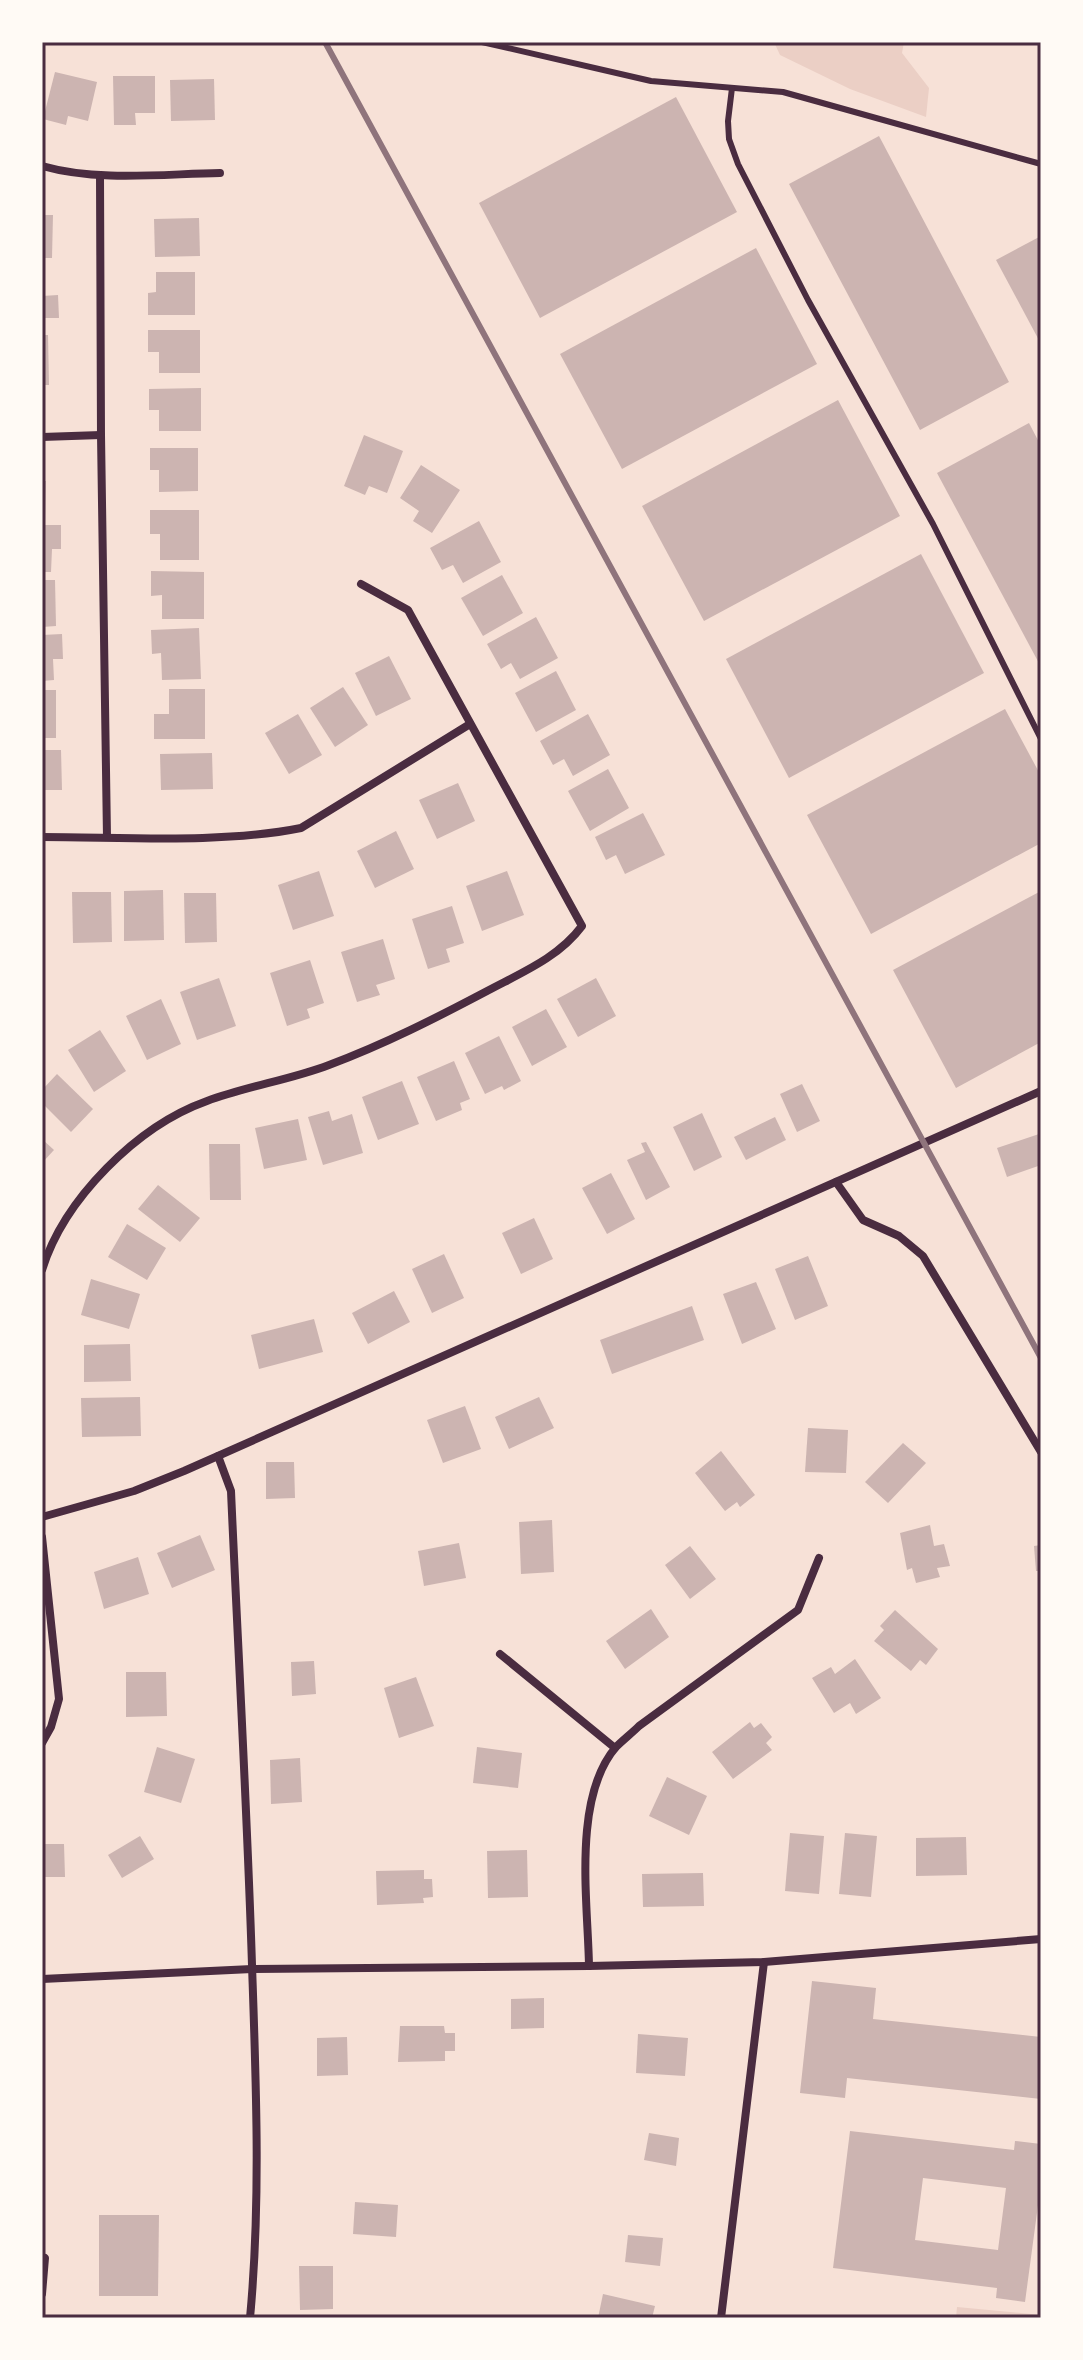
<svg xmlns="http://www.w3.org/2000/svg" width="1083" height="2360" font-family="Inter,sans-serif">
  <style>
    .green { fill: #ebcfc5 }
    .building { fill: #ccb4b1; fill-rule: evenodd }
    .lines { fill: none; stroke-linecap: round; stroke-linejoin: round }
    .service { stroke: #4a2c40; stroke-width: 6 }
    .minor { stroke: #4a2c40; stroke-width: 8 }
    .rail { stroke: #8f747c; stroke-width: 6 }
    .neatline { fill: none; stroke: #4a2c40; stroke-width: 3 }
  </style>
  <rect width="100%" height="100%" fill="#f7e1d7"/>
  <g class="green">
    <path d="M774 42H904L902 53 929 88 926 117 850 89 780 55Z"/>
    <path d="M957 2307 1041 2315V2318H956Z"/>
  </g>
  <g class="building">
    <path d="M55 72 97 82 88 121 68 116 66 125 43 119Z"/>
    <path d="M113 76H155V113H135L136 125H114Z"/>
    <path d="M214 79 215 120 171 121 170 80Z"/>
    <path d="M676 97 737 212 540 318 479 203Z"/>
    <path d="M879 136 1009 382 920 430 789 184Z"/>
    <path d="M42 215H53L52 258H42Z"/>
    <path d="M199 218 200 256 155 257 154 219Z"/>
    <path d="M1041 236V344L996 260Z"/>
    <path d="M756 248 817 364 622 469 560 354Z"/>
    <path d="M156 272H195V315H148V293L156 292Z"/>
    <path d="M58 295 59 318H42V296Z"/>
    <path d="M148 330H200V373H159V352H148Z"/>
    <path d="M42 335H48L49 385H42Z"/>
    <path d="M201 388V431H159V410H149V389Z"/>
    <path d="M838 400 900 516 704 621 642 506Z"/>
    <path d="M1029 423 1041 446V667L937 473Z"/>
    <path d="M364 435 403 451 387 493 369 486 365 495 344 486Z"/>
    <path d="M150 448H198V491L159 492V470H150Z"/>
    <path d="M421 465 460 490 432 533 413 521 419 511 400 498Z"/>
    <path d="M42 481H46L45 521 42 520Z"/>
    <path d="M150 510H199V560H160V534H150Z"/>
    <path d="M479 521 501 562 463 583 453 565 442 570 430 548Z"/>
    <path d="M42 525H61V549H52L51 572H42Z"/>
    <path d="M921 554 984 673 789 778 726 659Z"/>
    <path d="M151 571 204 572V619H162V595L151 596Z"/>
    <path d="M502 575 523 613 483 636 461 598Z"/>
    <path d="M42 580H55L56 626 42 627Z"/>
    <path d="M536 617 558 658 520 679 511 663 501 669 487 644Z"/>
    <path d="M199 628 201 679 162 680 161 653 152 654 151 630Z"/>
    <path d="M62 634 63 659H53L54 680 42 681V635Z"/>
    <path d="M389 656 411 699 376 716 355 673Z"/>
    <path d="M556 671 576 710 536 732 515 693Z"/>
    <path d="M343 687 368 725 335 747 310 708Z"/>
    <path d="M169 689H205V739H154V714H169Z"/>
    <rect x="42" y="690" width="14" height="48"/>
    <path d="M1005 709 1041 776V843L871 934 807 815Z"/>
    <path d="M298 714 322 755 289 774 265 733Z"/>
    <path d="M588 714 610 755 573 776 564 759 553 765 540 741Z"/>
    <path d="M42 750H61L62 790H42Z"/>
    <path d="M212 753 213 789 161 790 160 754Z"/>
    <path d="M608 769 629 808 590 831 568 791Z"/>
    <path d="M458 783 475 821 437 839 419 800Z"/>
    <path d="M643 813 665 855 625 874 616 855 606 860 595 837Z"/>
    <path d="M396 831 414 869 375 888 357 851Z"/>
    <path d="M319 871 334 916 293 930 278 885Z"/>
    <path d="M507 871 524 915 482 931 466 886Z"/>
    <path d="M163 890 164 940 124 941V891Z"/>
    <path d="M1041 891V1042L956 1088 893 970Z"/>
    <path d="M72 892H111L112 942 73 943Z"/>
    <path d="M184 893H216L217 942 185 943Z"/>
    <path d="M452 906 464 943 446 949 450 962 428 969 412 919Z"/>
    <path d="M383 939 395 979 376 985 380 995 357 1002 341 952Z"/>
    <path d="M310 960 324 1003 307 1009 310 1018 287 1026 270 973Z"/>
    <path d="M219 978 236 1026 197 1040 180 992Z"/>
    <path d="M596 978 616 1016 578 1037 557 999Z"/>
    <path d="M161 999 181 1044 147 1060 126 1016Z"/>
    <path d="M546 1009 567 1047 532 1066 512 1027Z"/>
    <path d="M100 1030 126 1071 94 1092 68 1050Z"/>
    <path d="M499 1036 521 1081 504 1090 502 1086 485 1094 465 1053Z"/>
    <path d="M454 1061 470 1099 460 1103 462 1110 436 1121 417 1077Z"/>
    <path d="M57 1074 93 1109 71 1132 42 1103V1090Z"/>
    <path d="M402 1081 419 1124 378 1140 362 1097Z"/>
    <path d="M802 1084 820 1121 797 1132 780 1094Z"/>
    <path d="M329 1111 332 1121 352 1114 363 1153 323 1165 308 1117Z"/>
    <path d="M702 1113 722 1157 694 1171 673 1127Z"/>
    <path d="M775 1117 786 1140 746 1160 734 1137Z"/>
    <path d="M298 1119 307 1160 264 1169 255 1128Z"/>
    <path d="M1039 1134 1041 1165 1007 1177 997 1148Z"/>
    <path d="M42 1139 54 1150 42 1163Z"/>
    <path d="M646 1142 670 1187 646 1200 627 1160 645 1152 641 1143Z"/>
    <path d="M209 1144H240L241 1200H210Z"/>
    <path d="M611 1173 635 1219 607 1234 582 1188Z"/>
    <path d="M158 1185 200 1218 180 1242 138 1209Z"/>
    <path d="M534 1218 553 1259 521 1274 502 1233Z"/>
    <path d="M127 1224 166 1248 147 1280 108 1257Z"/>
    <path d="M444 1254 464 1298 432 1313 412 1269Z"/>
    <path d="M808 1256 828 1306 795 1320 775 1269Z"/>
    <path d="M91 1279 140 1294 129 1329 81 1315Z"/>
    <path d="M756 1282 776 1329 742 1344 723 1294Z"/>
    <path d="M394 1291 410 1322 368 1344 352 1313Z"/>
    <path d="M692 1306 704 1340 612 1374 600 1340Z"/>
    <path d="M314 1319 323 1352 259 1369 251 1335Z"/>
    <path d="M130 1344 131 1381 84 1382V1345Z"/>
    <path d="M140 1397 141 1436 82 1437 81 1398Z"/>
    <path d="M539 1397 554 1428 509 1449 495 1417Z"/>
    <path d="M465 1406 481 1449 443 1463 427 1420Z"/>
    <path d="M808 1428 848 1430 846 1473 805 1472Z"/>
    <path d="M903 1443 926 1463 888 1503 865 1482Z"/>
    <path d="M721 1451 755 1495 740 1507 737 1502 725 1511 695 1473Z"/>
    <path d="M266 1462H294L295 1498 266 1499Z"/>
    <path d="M552 1520 554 1572 521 1574 519 1522Z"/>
    <path d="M930 1525 934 1546 944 1544 950 1566 937 1568 940 1577 916 1583 912 1568 907 1570 900 1533Z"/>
    <path d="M200 1535 215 1570 172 1588 157 1553Z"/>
    <path d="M459 1543 466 1578 424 1586 418 1551Z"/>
    <path d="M1041 1545V1571H1036L1034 1546Z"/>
    <path d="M690 1546 716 1579 690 1599 665 1565Z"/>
    <path d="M138 1557 149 1594 104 1609 94 1572Z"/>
    <path d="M651 1609 669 1637 625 1669 606 1641Z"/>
    <path d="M895 1610 938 1649 926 1665 920 1660 911 1671 874 1641 884 1630 880 1626Z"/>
    <path d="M855 1659 881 1698 856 1714 850 1703 834 1713 812 1678 831 1667 835 1674Z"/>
    <path d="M314 1661 316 1694 292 1696 291 1662Z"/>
    <path d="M126 1672H166L167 1716 126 1717Z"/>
    <path d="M416 1677 434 1726 399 1738 384 1688Z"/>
    <path d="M750 1722 754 1728 761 1723 772 1737 766 1743 772 1750 733 1779 712 1752Z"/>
    <path d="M157 1747 195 1759 181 1803 144 1792Z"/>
    <path d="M477 1747 522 1753 518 1788 473 1783Z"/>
    <path d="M300 1758 302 1802 271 1804 270 1760Z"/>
    <path d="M667 1777 707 1796 689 1835 649 1816Z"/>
    <path d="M790 1833 824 1836 819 1894 785 1891Z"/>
    <path d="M845 1833 877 1836 871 1897 839 1894Z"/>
    <path d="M140 1836 154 1859 122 1878 108 1855Z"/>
    <path d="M966 1837 967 1875 916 1876V1838Z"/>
    <path d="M42 1844H64L65 1877H42Z"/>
    <path d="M527 1850 528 1897 488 1898 487 1851Z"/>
    <path d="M424 1870V1879H432L433 1897 423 1898 424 1903 377 1905 376 1871Z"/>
    <path d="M703 1873 704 1906 643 1907 642 1874Z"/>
    <path d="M812 1981 876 1988 873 2019 1041 2037V2099L847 2078 845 2098 800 2093Z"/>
    <path d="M544 1998V2028L511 2029V1999Z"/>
    <path d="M400 2026H444L445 2033H455V2051H445V2061L398 2062Z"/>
    <path d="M638 2034 688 2038 685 2076 636 2073Z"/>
    <path d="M347 2037 348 2075 317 2076V2038Z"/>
    <path d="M850 2131 1014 2150 1015 2141 1041 2144V2183L1025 2302 996 2298 997 2288 833 2268ZM923 2178 1006 2188 998 2250 915 2240Z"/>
    <path d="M649 2133 679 2138 676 2166 644 2160Z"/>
    <path d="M355 2202 398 2205 396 2237 353 2234Z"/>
    <path d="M99 2215H159L158 2296H99Z"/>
    <path d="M628 2235 663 2238 660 2266 625 2262Z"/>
    <path d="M299 2266H333V2309L300 2310Z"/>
    <path d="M603 2294 655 2306 652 2318H598Z"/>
  </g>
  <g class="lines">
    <g class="service">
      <path d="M482 42 651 81 783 92 1041 164"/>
      <path d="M732 88 728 121 729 139 738 164 808 300 933 524 1041 739"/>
    </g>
    <g class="minor">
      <path d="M42 166C99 182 161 174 220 173"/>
      <path d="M100 176 101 435 107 837"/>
      <path d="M42 437 101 435"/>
      <path d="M42 837C124 837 221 844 301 828L470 724"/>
      <path d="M836 1182 863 1220 899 1236 923 1256 1041 1452"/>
      <path d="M42 1270C64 1199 137 1126 207 1101 247 1086 290 1080 329 1065 385 1044 436 1018 489 990 523 972 559 957 582 926L408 610 361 584"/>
      <path d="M218 1456 231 1491C238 1649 247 1807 252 1965 256 2082 261 2201 250 2318"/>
      <path d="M42 1517 134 1491 184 1471 1041 1091"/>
      <path d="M42 1537 59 1699 51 1727 42 1743"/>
      <path d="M500 1654 615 1748"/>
      <path d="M589 1966C588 1903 572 1798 616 1747 623 1740 632 1733 639 1726L798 1610 819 1558"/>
      <path d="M42 1979 252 1969 589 1966 764 1962 1041 1939"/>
      <path d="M42 2261 45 2258 42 2294"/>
      <path d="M721 2318 764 1962"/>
    </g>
    <path class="rail" d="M325 42 1041 1358"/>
  </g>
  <rect width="1083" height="2360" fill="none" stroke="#fffaf5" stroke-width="88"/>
  <rect x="44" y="44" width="995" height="2272" class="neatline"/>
</svg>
